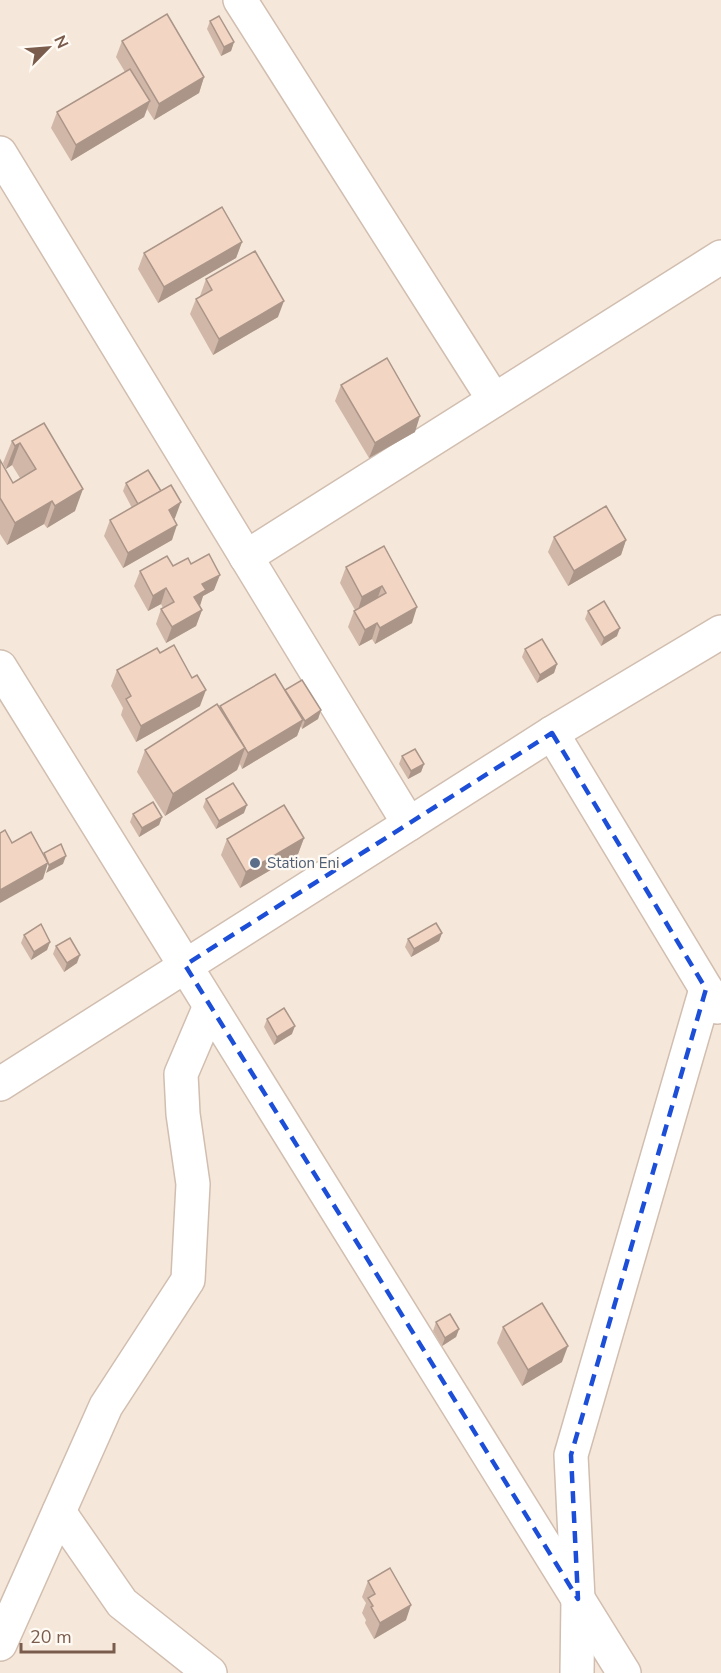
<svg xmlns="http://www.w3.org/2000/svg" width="721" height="1673" font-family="'Nunito Sans',sans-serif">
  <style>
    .residential { fill: #f5e8da }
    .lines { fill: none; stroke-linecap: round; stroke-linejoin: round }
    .minor-casing { stroke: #d1beb0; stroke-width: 36 }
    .minor { stroke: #fff; stroke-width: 33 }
    .wall { fill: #d1b7a8 }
    .shaded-wall { fill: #aa9588 }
    .building { fill: #f3d5c3; stroke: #aa9588; stroke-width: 1.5 }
    .marked { fill: none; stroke: #1d4ed8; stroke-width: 4.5; stroke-dasharray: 12 8; stroke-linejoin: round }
    .service-dot { fill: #5c6f8a; stroke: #fffaf3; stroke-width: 2 }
    .labels { text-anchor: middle; stroke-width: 4.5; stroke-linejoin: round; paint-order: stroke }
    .service-label { font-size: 15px; fill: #4e5e75; stroke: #fffaf3; text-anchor: start }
  </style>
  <rect width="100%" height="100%" fill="#fdf6ec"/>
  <rect class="residential" x="0" y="0" width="721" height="1673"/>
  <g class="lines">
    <defs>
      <g id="minor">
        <path d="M240 0 494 400"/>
        <path d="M0 153 409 824"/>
        <path d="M246 557 721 257"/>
        <path d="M0 667 624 1673"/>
        <path d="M552 733 717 1007"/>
        <path d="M0 1084 552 733 721 632"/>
        <path d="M59 1512 122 1603 210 1673"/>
        <path d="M0 1644 106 1406 188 1280 193 1184 183 1114 181 1074 210 1006"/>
        <path d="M577 1673 578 1599 571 1455 706 989"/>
      </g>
    </defs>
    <use href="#minor" class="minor-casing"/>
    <use href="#minor" class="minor"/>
  </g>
  <g class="wall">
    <path d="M210 21 234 42 231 51 221 56 207 29Z"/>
    <path d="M122 41 204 77 199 93 154 120 147 109 144 117 71 161 51 128 57 112 125 72 116 57Z"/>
    <path d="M242 242 236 258 158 303 138 269 144 253Z"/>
    <path d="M206 279 278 317 213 355 190 314 196 299 200 296Z"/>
    <path d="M341 385 415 432 369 458 335 401Z"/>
    <path d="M44 423 75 511 47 528 44 524 7 545 0 534V460L13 483 20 478 12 465 6 469 3 463 12 441Z"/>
    <path d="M126 483 175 518 174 519 172 540 123 568 104 536 110 520 132 508 123 491Z"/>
    <path d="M554 537 626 540 621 555 568 586 548 552Z"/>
    <path d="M384 546 412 623 375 644 372 639 359 646 348 627 354 611 355 610 340 583 346 567Z"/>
    <path d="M191 564 214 590 203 596 199 606 202 610 196 626 166 643 156 624 161 609 163 608 161 604 148 611 134 586 140 571Z"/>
    <path d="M588 611 617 636 601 646 585 619Z"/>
    <path d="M525 649 557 664 554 673 537 683 522 657Z"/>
    <path d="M160 653 200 706 136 742 121 715 123 708 111 686 117 670Z"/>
    <path d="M285 691 321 710 318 719 302 729 301 726 297 736 242 769 240 764 237 770 165 816 137 772 145 750 220 708V706Z"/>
    <path d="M402 756 424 764 421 772 408 779 399 764Z"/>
    <path d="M206 799 244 813 216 829 203 807Z"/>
    <path d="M133 814 162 817 159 825 139 837 130 822Z"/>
    <path d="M304 838 298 854 240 888 221 855 227 839Z"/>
    <path d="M442 933 439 941 411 957 405 947 408 939Z"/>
    <path d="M24 935 50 942 47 950 31 960 21 943Z"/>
    <path d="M56 946 77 963 64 972 53 954Z"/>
    <path d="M267 1019 292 1034 274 1045 264 1027Z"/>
    <path d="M436 1322 459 1329 456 1337 442 1346 433 1331Z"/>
    <path d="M503 1327 562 1362 522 1386 497 1343Z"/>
    <path d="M368 1581 406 1620 374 1639 365 1623 366 1620 362 1613 366 1603 362 1597Z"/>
  </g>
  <g class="shaded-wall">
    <path d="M234 42 231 51 221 56 224 47Z"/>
    <path d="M204 77 199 93 154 120 159 104Z"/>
    <path d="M150 101 144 117 71 161 76 145Z"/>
    <path d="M242 242 236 258 158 303 164 287Z"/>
    <path d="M284 301 278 317 213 355 219 339Z"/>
    <path d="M420 416 415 432 369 458 375 443Z"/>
    <path d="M20 443 12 465 6 469 15 446Z"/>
    <path d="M83 489 75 511 47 528 55 506Z"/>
    <path d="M52 501 44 524 7 545 15 523Z"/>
    <path d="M181 502 175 518 164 525 169 510Z"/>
    <path d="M177 525 172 540 123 568 128 553Z"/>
    <path d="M626 540 621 555 568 586 574 571Z"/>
    <path d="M220 575 214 590 203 596 200 606 188 612 194 597 202 584Z"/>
    <path d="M382 586 376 602 357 613 362 597Z"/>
    <path d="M166 588 161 604 148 611 153 596Z"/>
    <path d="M417 607 412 623 375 644 380 628Z"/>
    <path d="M202 610 196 626 166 643 172 627Z"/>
    <path d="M377 623 372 639 359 646 365 630Z"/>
    <path d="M620 628 617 636 601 646 604 638Z"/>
    <path d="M557 664 554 673 537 683 540 675Z"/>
    <path d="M206 690 200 706 136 742 141 726Z"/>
    <path d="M321 710 318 719 302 729 305 721Z"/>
    <path d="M303 720 297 736 242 769 248 753Z"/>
    <path d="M245 748 237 770 165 816 173 794Z"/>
    <path d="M424 764 421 772 408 779 411 771Z"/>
    <path d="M247 805 244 813 216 829 219 821Z"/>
    <path d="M162 817 159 825 139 837 142 828Z"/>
    <path d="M304 838 298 854 240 888 246 872Z"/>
    <path d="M66 856 63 864 46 873 49 865Z"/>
    <path d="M48 863 43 879 0 903V890Z"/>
    <path d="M442 933 439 941 411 957 414 949Z"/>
    <path d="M50 942 47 950 31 960 34 952Z"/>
    <path d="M80 955 77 963 64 972 67 963Z"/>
    <path d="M295 1026 292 1034 274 1045 277 1037Z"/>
    <path d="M459 1329 456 1337 442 1346 445 1338Z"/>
    <path d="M568 1346 562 1362 522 1386 528 1370Z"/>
    <path d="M411 1605 406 1620 374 1639 380 1623Z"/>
  </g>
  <g class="building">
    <path d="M167 14 204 77 159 104 122 41Z"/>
    <path d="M219 16 234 42 224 47 210 21Z"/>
    <path d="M130 69 150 101 76 145 57 112Z"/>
    <path d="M222 207 242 242 164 287 144 253Z"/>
    <path d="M255 251 284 301 219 339 196 299 212 290 206 279Z"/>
    <path d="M387 358 420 416 375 443 341 385Z"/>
    <path d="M44 423 83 489 55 506 52 501 15 523 0 498V460L13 483 36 469 20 443 15 446 12 441Z"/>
    <path d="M148 470 161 491 138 504 126 483Z"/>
    <path d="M171 485 181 502 169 510 177 525 128 553 110 520Z"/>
    <path d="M606 506 626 540 574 571 554 537Z"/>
    <path d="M384 546 417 607 380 628 377 623 365 630 354 611 386 593 382 586 362 597 346 567Z"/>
    <path d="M209 554 220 575 202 584 206 590 194 597 202 610 172 627 161 609 174 602 166 588 153 596 140 571 167 556 173 566 188 558 191 564Z"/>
    <path d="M604 601 620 628 604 638 588 611Z"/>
    <path d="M542 639 557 664 540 675 525 649Z"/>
    <path d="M174 645 192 678 197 675 206 690 141 726 126 699 131 696 117 670 157 648 160 653Z"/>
    <path d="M275 674 303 720 248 753 220 706Z"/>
    <path d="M302 680 321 710 305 721 285 690Z"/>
    <path d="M217 704 245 748 173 794 145 750Z"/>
    <path d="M415 749 424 764 411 771 402 756Z"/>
    <path d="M233 783 247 805 219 821 206 799Z"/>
    <path d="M153 802 162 817 142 828 133 814Z"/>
    <path d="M284 805 304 838 246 872 227 839Z"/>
    <path d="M5 830 12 843 31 832 48 863 0 890V833Z"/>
    <path d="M61 844 66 856 49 865 44 853Z"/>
    <path d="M436 923 442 933 414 949 408 939Z"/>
    <path d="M41 924 50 942 34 952 24 935Z"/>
    <path d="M70 938 80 955 67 963 56 946Z"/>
    <path d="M284 1008 295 1026 277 1037 267 1019Z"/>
    <path d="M542 1303 568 1346 528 1370 503 1327Z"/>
    <path d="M450 1314 459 1329 445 1338 436 1322Z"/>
    <path d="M390 1568 411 1605 380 1623 371 1607 373 1606 368 1598 375 1594 368 1581Z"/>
  </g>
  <path class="marked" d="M552 733 706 989 571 1455 578 1599 185 965Z"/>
  <circle class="service-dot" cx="255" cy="863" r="6"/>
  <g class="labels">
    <g class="service-label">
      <text x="267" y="868">Station Eni</text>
    </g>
  </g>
  <g transform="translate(48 48) rotate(65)" stroke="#fffaf3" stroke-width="4.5" paint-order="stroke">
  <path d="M0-4.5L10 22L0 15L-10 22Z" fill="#7a5c4d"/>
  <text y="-9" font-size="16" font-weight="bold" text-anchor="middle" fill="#7a5c4d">N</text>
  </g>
  <path d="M21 1643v9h93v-9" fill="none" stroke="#7a5c4d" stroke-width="3"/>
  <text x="30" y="1643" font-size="18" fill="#7a5c4d" stroke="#fffaf3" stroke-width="4.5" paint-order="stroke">20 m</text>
</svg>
